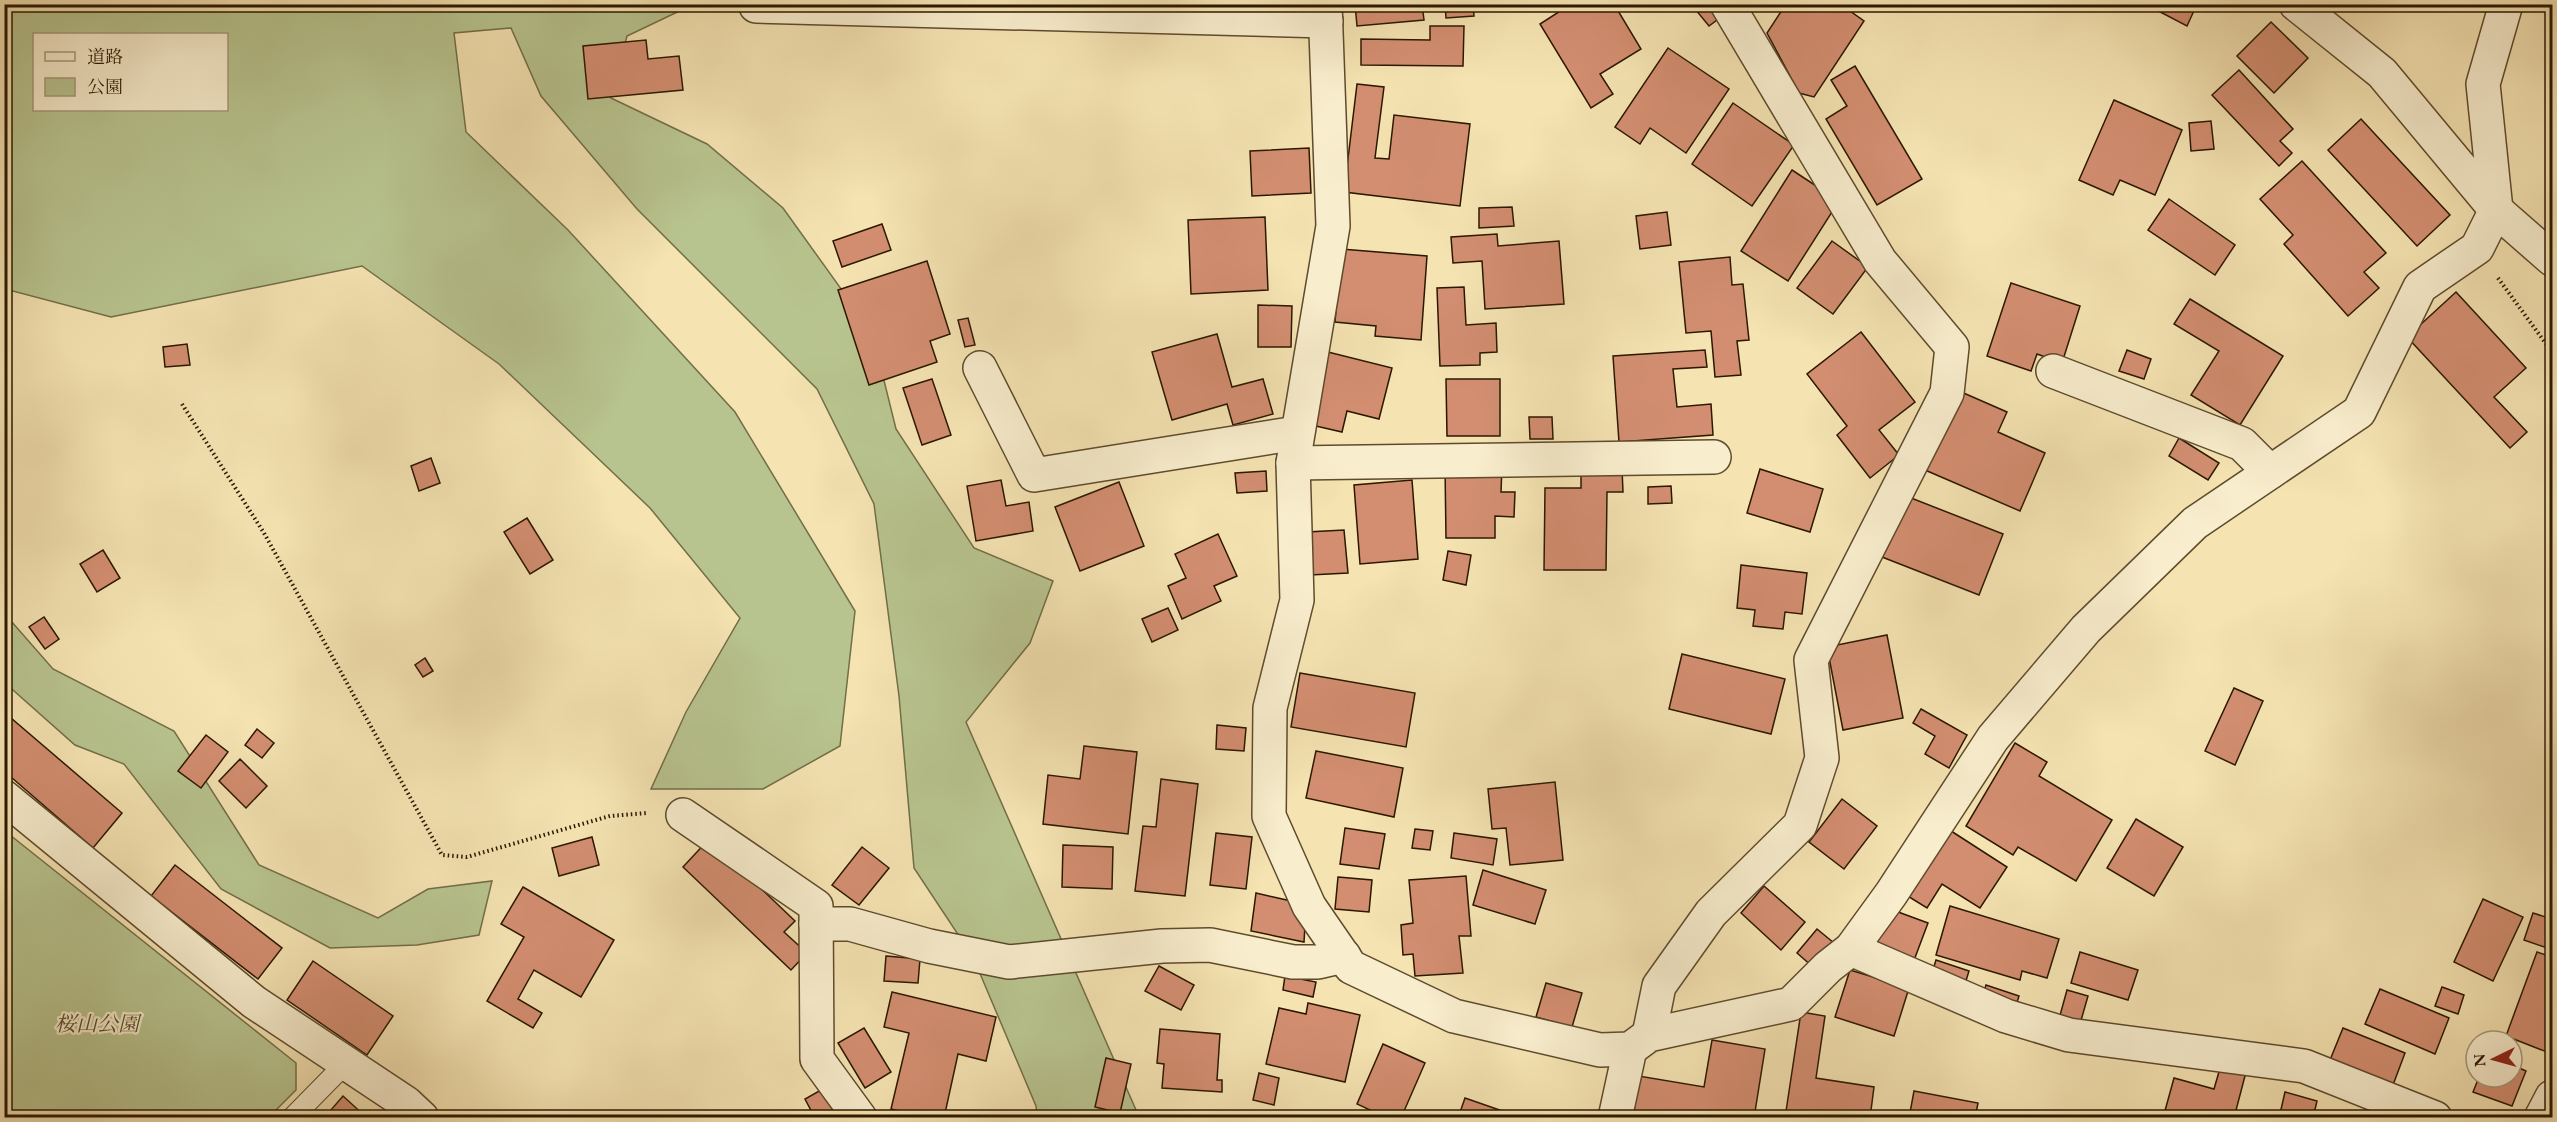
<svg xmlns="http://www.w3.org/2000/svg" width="2557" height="1122" font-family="'EB Garamond','Noto Serif JP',serif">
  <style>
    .green { fill: #b8c48f; stroke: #726e48; stroke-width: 1.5; fill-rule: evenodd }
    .building { fill: #d38e71; stroke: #2b1801; stroke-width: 1.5 }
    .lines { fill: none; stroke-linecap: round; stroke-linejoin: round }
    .lane-casing { stroke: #5e4b2d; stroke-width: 22 }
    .street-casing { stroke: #5e4b2d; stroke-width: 36 }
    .path { stroke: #2b1801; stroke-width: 4; stroke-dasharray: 1.5 3; stroke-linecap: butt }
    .lane { stroke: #f8edcd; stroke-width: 20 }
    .street { stroke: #f8edcd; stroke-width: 33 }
    .labels { text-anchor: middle; stroke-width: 4.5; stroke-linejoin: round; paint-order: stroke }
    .park-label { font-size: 21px; font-style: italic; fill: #554c2c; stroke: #f8edcd }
  </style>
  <rect width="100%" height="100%" fill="#f5e3b2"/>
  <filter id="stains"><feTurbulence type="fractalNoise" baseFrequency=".00333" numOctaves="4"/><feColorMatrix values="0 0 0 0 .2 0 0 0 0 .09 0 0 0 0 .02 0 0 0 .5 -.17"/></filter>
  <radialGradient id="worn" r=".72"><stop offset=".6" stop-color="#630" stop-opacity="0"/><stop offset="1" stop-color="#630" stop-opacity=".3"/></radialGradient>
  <g class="green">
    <path d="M4 5H692L627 36 611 98 707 144 783 208 872 332 896 429 974 548 1053 581 1030 643 966 722 1136 1110 1137 1117H1037L1036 1106 973 957 914 868 899 696 874 504 817 389 637 209 541 96 511 28 454 33 466 132 568 230 735 412 855 611 840 746 763 789H651L686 712 740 618 650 508 499 364 362 266 111 317 5 289ZM34 34H226V110H34Z"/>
    <path d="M4 613 53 669 174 731 259 865 378 918 428 889 492 881 479 935 417 945 330 948 221 889 124 764 75 745 5 683Z"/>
    <path d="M5 831 296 1063V1090L269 1117H5Z"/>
  </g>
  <g class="building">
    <path d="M1355 4H1422L1424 20 1357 26Z"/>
    <path d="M1445 4H1473L1474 16 1446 18Z"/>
    <path d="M1571 4H1614L1641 49 1600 74 1613 94 1591 108 1540 24Z"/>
    <path d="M1691 4H1718L1725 14 1709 26Z"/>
    <path d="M1786 4H1840L1864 21 1814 97 1799 93 1767 33Z"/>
    <path d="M2145 4H2197L2187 26Z"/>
    <path d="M2271 22 2308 58 2274 93 2237 56Z"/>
    <path d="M1430 26H1464L1463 66 1361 65V39L1430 40Z"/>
    <path d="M646 40 648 59 679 56 683 90 588 99 583 46Z"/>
    <path d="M1668 48 1729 89 1686 153 1650 128 1640 144 1615 127Z"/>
    <path d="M1855 66 1922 179 1877 205 1826 119 1847 106 1831 80Z"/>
    <path d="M2239 70 2293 129 2280 141 2292 153 2279 166 2212 95Z"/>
    <path d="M1357 84 1384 87 1375 158 1389 159 1394 115 1470 124 1460 206 1344 192Z"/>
    <path d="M2114 100 2182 130 2155 195 2120 180 2113 195 2079 180Z"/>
    <path d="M1733 103 1794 145 1752 206 1692 164Z"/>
    <path d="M2361 119 2450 215 2417 246 2328 150Z"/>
    <path d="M2211 121 2214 149 2191 151 2189 123Z"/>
    <path d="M1309 148 1311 193 1252 196 1250 151Z"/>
    <path d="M2302 161 2386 253 2364 272 2379 288 2348 316 2284 244 2293 235 2260 199Z"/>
    <path d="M1792 170 1839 201 1788 281 1741 251Z"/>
    <path d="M2169 199 2235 245 2215 275 2148 230Z"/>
    <path d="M1512 207 1514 226 1479 228V208Z"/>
    <path d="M1667 212 1671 245 1640 249 1636 216Z"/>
    <path d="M1265 217 1268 290 1191 294 1188 220Z"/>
    <path d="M882 224 891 250 842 267 833 241Z"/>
    <path d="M1497 234 1498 246 1559 241 1564 304 1485 309 1482 261 1453 263 1451 237Z"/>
    <path d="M1832 241 1868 267 1833 314 1797 288Z"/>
    <path d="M1341 249 1427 256 1421 340 1375 336 1376 326 1335 322Z"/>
    <path d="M1730 257 1732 285 1743 284 1749 340 1737 341 1741 375 1715 377 1711 331 1686 333 1679 262Z"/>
    <path d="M927 261 950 334 930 341 937 362 869 385 838 290Z"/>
    <path d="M2011 283 2080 306 2062 363 2037 354 2031 371 1987 356Z"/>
    <path d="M1464 287 1466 325 1496 323 1497 352 1480 353V365L1440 366 1437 288Z"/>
    <path d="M2456 292 2526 368 2494 397 2527 432 2510 448 2407 337Z"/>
    <path d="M2190 299 2283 356 2240 425 2191 395 2219 351 2174 324Z"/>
    <path d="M1258 305 1292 306 1291 347H1258Z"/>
    <path d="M968 318 975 345 965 347 958 320Z"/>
    <path d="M1861 332 1915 402 1879 430 1899 455 1870 478 1837 435 1847 426 1807 374Z"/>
    <path d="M1217 334 1232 387 1263 379 1273 414 1233 425 1227 404 1172 420 1152 352Z"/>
    <path d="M187 344 190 365 165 367 163 347Z"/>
    <path d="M1705 350 1707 367 1673 369 1677 407 1711 404 1713 435 1619 442 1613 356Z"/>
    <path d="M2127 350 2151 359 2144 379 2119 371Z"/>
    <path d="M1324 351 1392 368 1379 419 1347 411 1342 432 1307 424Z"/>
    <path d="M932 379 951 435 922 445 903 388Z"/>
    <path d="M1446 379H1500V436H1447Z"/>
    <path d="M1959 391 2007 412 1998 432 2045 453 2020 511 1925 470Z"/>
    <path d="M1529 417H1552L1553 439H1530Z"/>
    <path d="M2179 438 2219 463 2208 480 2169 456Z"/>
    <path d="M431 458 440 483 419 491 411 466Z"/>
    <path d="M1445 466H1502L1501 492H1515L1514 517 1495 516V538H1446Z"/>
    <path d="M1581 468 1622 469 1623 492H1607L1606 570H1544L1545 488H1581Z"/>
    <path d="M1760 469 1823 489 1810 532 1747 513Z"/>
    <path d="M1266 471 1267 491 1237 493 1235 473Z"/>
    <path d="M1001 480 1006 506 1029 502 1033 531 976 541 967 486Z"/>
    <path d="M1412 480 1418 559 1360 564 1354 485Z"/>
    <path d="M1119 482 1144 546 1080 571 1055 507Z"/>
    <path d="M1671 486 1672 503 1648 504V487Z"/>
    <path d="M1906 496 2003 534 1979 595 1882 557Z"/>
    <path d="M527 518 553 560 530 574 504 532Z"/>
    <path d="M1344 530 1348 573 1310 575 1307 532Z"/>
    <path d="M1218 534 1237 576 1214 586 1221 601 1182 619 1168 586 1186 578 1175 554Z"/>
    <path d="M103 550 120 578 97 592 80 564Z"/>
    <path d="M1448 551 1471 555 1466 585 1443 580Z"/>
    <path d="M1741 565 1807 573 1802 614 1785 612 1783 629 1753 626 1755 610 1737 608Z"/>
    <path d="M1168 608 1178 630 1152 642 1142 619Z"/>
    <path d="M44 617 59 639 45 649 29 627Z"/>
    <path d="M1887 635 1903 718 1843 730 1827 647Z"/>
    <path d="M1682 654 1785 679 1771 734 1669 709Z"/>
    <path d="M425 658 433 671 423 677 415 665Z"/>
    <path d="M1300 673 1415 693 1406 747 1291 727Z"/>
    <path d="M2234 688 2263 701 2235 765 2205 751Z"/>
    <path d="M1921 709 1967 735 1949 768 1925 754 1935 736 1913 723Z"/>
    <path d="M4 712 122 813 93 848 4 771Z"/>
    <path d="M1217 725 1246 728 1244 751 1216 749Z"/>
    <path d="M257 729 274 743 262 758 245 745Z"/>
    <path d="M206 735 228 752 201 788 178 771Z"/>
    <path d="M2015 743 2047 762 2039 776 2112 820 2076 881 2018 847 2013 855 1966 826Z"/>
    <path d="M1084 746 1137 752 1128 834 1043 824 1048 775 1080 779Z"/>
    <path d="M1316 751 1403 768 1394 817 1306 798Z"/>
    <path d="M240 759 267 786 246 808 219 781Z"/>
    <path d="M1161 779 1198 784 1185 896 1135 891 1143 826 1156 827Z"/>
    <path d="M1555 782 1563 860 1510 865 1506 828 1492 829 1488 789Z"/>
    <path d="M1842 799 1877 826 1844 869 1809 842Z"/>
    <path d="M2136 819 2183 847 2154 896 2107 868Z"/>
    <path d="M1345 828 1385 834 1379 869 1340 864Z"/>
    <path d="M1415 829 1433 831 1430 850 1412 848Z"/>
    <path d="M1948 829 2007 867 1980 908 1942 884 1927 908 1906 895Z"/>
    <path d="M1216 833 1252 837 1246 889 1210 885Z"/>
    <path d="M1454 833 1497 839 1493 865 1451 858Z"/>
    <path d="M592 837 599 865 559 876 552 848Z"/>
    <path d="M709 839 795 921 784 932 807 953 791 970 683 867Z"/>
    <path d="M1063 845 1113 847 1112 889 1062 887Z"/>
    <path d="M862 847 889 868 859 905 832 885Z"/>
    <path d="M175 865 282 948 258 979 151 896Z"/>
    <path d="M1483 870 1546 890 1535 924 1473 905Z"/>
    <path d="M1466 876 1471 936H1459L1463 973 1415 976 1413 954 1403 955 1401 925 1413 923 1409 880Z"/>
    <path d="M1338 877 1372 880 1369 912 1335 909Z"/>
    <path d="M1764 886 1805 922 1781 950 1741 913Z"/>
    <path d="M523 887 614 940 581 997 534 970 518 999 542 1013 533 1028 487 1001 524 937 501 924Z"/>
    <path d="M1256 893 1291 901 1305 925 1304 942 1251 931Z"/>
    <path d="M2483 899 2523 917 2493 981 2454 962Z"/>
    <path d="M1950 906 2059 939 2047 978 2022 971 2020 980 1936 955Z"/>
    <path d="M1890 909 1928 923 1913 963 1875 948Z"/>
    <path d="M2533 913 2552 919V942L2550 949 2524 940Z"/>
    <path d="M1817 929 1834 943 1813 967 1797 953Z"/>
    <path d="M2080 952 2138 970 2128 1000 2071 983Z"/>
    <path d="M2537 952 2552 957V1054L2506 1036Z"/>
    <path d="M886 956 920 959 918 983 884 981Z"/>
    <path d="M1936 960 1969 971 1965 984 1932 973Z"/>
    <path d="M313 961 393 1016 367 1055 287 1000Z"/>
    <path d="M1159 966 1194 985 1181 1010 1145 991Z"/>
    <path d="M1850 970 1909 988 1894 1036 1835 1017Z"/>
    <path d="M1285 976 1316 982 1313 997 1283 990Z"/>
    <path d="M1546 983 1582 993 1572 1027 1536 1017Z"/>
    <path d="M1986 985 2019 996 2015 1009 1982 998Z"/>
    <path d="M2442 987 2464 995 2458 1014 2435 1006Z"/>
    <path d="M2380 989 2449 1018 2435 1054 2365 1024Z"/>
    <path d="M2067 990 2088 996 2080 1024 2059 1019Z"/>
    <path d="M892 992 996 1017 986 1061 958 1054 944 1118H928L891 1109 909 1033 884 1027Z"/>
    <path d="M1308 1003 1360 1015 1345 1082 1266 1064 1279 1008 1306 1014Z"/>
    <path d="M1801 1012 1825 1016 1816 1078 1874 1087 1870 1118H1785Z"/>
    <path d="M864 1028 891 1072 865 1088 838 1043Z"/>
    <path d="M2343 1028 2405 1053 2393 1085 2330 1060Z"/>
    <path d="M1160 1029 1220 1034 1217 1080H1222V1092L1162 1088 1164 1064 1157 1063Z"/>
    <path d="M1712 1040 1765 1049 1754 1118H1633L1639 1076 1704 1087Z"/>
    <path d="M1383 1044 1425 1063 1401 1118H1387L1357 1104Z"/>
    <path d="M1106 1058 1131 1064 1120 1113 1095 1107Z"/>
    <path d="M2221 1065 2246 1072 2234 1118H2163L2174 1078 2214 1089Z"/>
    <path d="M2512 1065 2526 1071 2512 1106 2473 1092 2479 1077H2512Z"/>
    <path d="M1259 1073 1279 1078 1274 1105 1253 1100Z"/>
    <path d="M828 1086 846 1118H815L805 1099Z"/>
    <path d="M1914 1091 1978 1103 1975 1118H1909Z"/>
    <path d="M2285 1092 2317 1101 2313 1118H2279Z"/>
    <path d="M343 1096 366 1117V1118H324Z"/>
    <path d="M1465 1098 1511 1114 1509 1118H1458Z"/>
  </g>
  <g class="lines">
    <defs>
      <path id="lane" d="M292 1118 346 1063"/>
      <g id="street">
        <path d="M1325 4 1333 226 1293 463 1297 600 1270 708 1269 816 1309 906 1351 967 1454 1016 1600 1050 1630 1049 1649 1035 1791 1004 1828 967 1851 949 1891 894 1993 738 2086 629 2195 523 2359 412 2420 287 2477 248 2496 210 2483 84 2506 4"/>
        <path d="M2296 4 2382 73 2496 210 2552 259"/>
        <path d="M756 6 1326 21"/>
        <path d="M980 368 1034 475 1297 433"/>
        <path d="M2053 371 2242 444 2270 472"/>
        <path d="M1293 463 1714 457"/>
        <path d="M4 797 254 1002 406 1103 422 1118"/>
        <path d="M683 815 816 906 817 1059 860 1118"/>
        <path d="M816 924H850L929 946 1009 962 1162 946 1210 945 1293 962H1318L1344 956"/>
        <path d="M1851 949 2006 1016 2069 1035 2304 1066 2435 1118"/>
        <path d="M1649 1035 1659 986 1711 913 1800 825 1822 758 1811 660 1947 393 1952 347 1880 261 1727 4"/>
        <path d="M1615 1118 1630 1049"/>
        <path d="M2541 1118 2552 1097"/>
      </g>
    </defs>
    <use href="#lane" class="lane-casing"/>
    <use href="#street" class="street-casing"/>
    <g class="path">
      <path d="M2498 278 2552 352"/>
      <path d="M182 404 264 533 442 855 467 857 610 816 647 813"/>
    </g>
    <use href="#lane" class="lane"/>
    <use href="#street" class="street"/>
  </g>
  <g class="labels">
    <g class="park-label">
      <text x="97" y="1031">桜山公園</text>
    </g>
  </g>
  <rect width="2557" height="1122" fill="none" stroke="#f5e3b2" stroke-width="24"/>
  <rect x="6" y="6" width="2545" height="1110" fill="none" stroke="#2b1801" stroke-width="3"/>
  <rect x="12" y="12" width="2533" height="1098" fill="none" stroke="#2b1801" stroke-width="1.5"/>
  <rect x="33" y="33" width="195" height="78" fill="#f8edcd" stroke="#a6987b" stroke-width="1.5"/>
  <rect x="45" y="52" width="30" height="9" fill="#f8edcd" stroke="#a6987b" stroke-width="1.5"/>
  <text x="87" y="63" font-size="18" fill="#2b1801">道路</text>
  <rect x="45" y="78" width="30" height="18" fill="#b8c48f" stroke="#a6987b" stroke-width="1.5"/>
  <text x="87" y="93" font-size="18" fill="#2b1801">公園</text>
  <g transform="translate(2494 1059) rotate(265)"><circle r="28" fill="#f8edcd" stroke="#a6987b" stroke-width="1.5"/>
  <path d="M0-4.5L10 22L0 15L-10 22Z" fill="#8f2418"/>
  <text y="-9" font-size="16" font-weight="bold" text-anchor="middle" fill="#2b1801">N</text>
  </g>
  <rect width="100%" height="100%" filter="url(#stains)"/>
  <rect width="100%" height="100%" fill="url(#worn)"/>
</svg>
